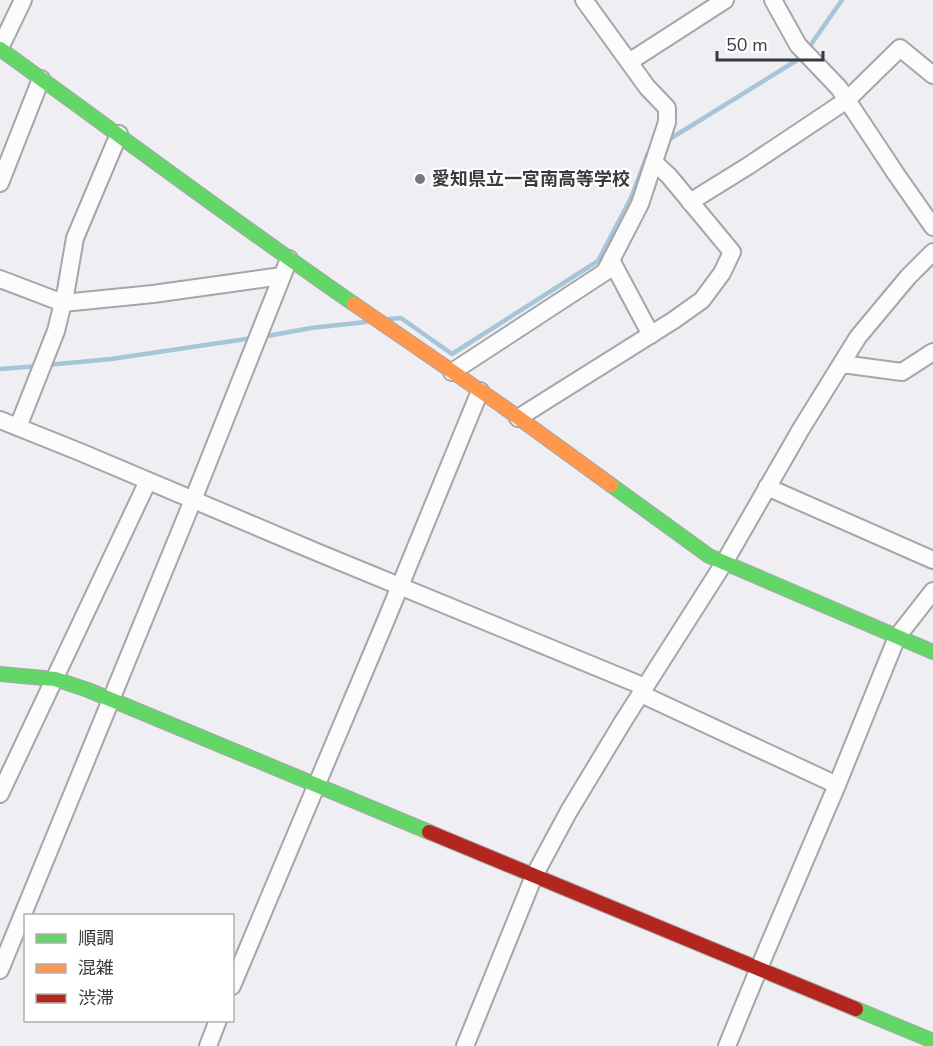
<svg xmlns="http://www.w3.org/2000/svg" width="933" height="1046" font-family="'Nunito Sans','Noto Sans JP',sans-serif">
  <style>
    .lines { fill: none; stroke-linecap: round; stroke-linejoin: round }
    .stream { stroke: #a4c6d8; stroke-width: 4.5 }
    .street-casing { stroke: #a6a6a9; stroke-width: 20 }
    .fast-casing { stroke: #a6a6a9; stroke-width: 16 }
    .slow-casing { stroke: #a6a6a9; stroke-width: 16 }
    .jam-casing { stroke: #a6a6a9; stroke-width: 16 }
    .street { stroke: #fcfcfd; stroke-width: 16 }
    .fast { stroke: #63d668; stroke-width: 14 }
    .slow { stroke: #ff974d; stroke-width: 14 }
    .jam { stroke: #b3261e; stroke-width: 14 }
    .poi-dot { fill: #79797d; stroke: #fff; stroke-width: 2 }
    .labels { text-anchor: middle; stroke-width: 4.5; stroke-linejoin: round; paint-order: stroke }
    .poi-label { font-size: 18px; font-weight: bold; fill: #3a3a3e; stroke: #fff; text-anchor: start }
  </style>
  <rect width="100%" height="100%" fill="#eeeef3"/>
  <g class="lines">
    <g class="stream">
      <path d="M810 46 842 0"/>
      <path d="M665 142 802 57"/>
      <path d="M389 319 401 318 452 354 598 261 631 198 648 153"/>
      <path d="M262 337 311 328 366 322"/>
      <path d="M47 365 111 359 253 338"/>
      <path d="M0 369 39 366"/>
    </g>
    <defs>
      <g id="street">
        <path d="M773 0 798 45 839 88 896 174 933 227"/>
        <path d="M0 48 23 0"/>
        <path d="M629 62 725 0"/>
        <path d="M0 183 41 79"/>
        <path d="M690 202 748 166 847 100 900 48 933 75"/>
        <path d="M611 260 651 335"/>
        <path d="M0 279 63 303 153 294 282 276"/>
        <path d="M842 364 902 372 933 352"/>
        <path d="M452 372 605 272 640 204 667 122V108L647 87 584 0"/>
        <path d="M518 418 674 320 702 300 722 273 732 252 669 176 654 162"/>
        <path d="M0 420 80 452 319 553 645 687"/>
        <path d="M18 427 56 331 66 290 75 238 119 134"/>
        <path d="M767 487 933 560"/>
        <path d="M641 694 837 785"/>
        <path d="M0 794 148 481"/>
        <path d="M0 970 193 500 289 259"/>
        <path d="M232 986 386 620 480 391"/>
        <path d="M208 1046 218 1020"/>
        <path d="M465 1046 534 876 569 811 624 720 724 563 801 429 858 337 908 277 933 252"/>
        <path d="M727 1046 759 968 837 785 897 637 933 591"/>
      </g>
      <g id="fast">
        <path d="M0 49C118 134 235 222 354 304"/>
        <path d="M611 485 709 556 933 652"/>
        <path d="M0 674 55 679 88 690 429 832"/>
        <path d="M856 1009 933 1041"/>
      </g>
      <path id="slow" d="M354 304 501 405 611 485"/>
      <path id="jam" d="M429 832 856 1009"/>
    </defs>
    <use href="#street" class="street-casing"/>
    <use href="#fast" class="fast-casing"/>
    <use href="#slow" class="slow-casing"/>
    <use href="#jam" class="jam-casing"/>
    <use href="#street" class="street"/>
    <use href="#fast" class="fast"/>
    <use href="#slow" class="slow"/>
    <use href="#jam" class="jam"/>
  </g>
  <circle class="poi-dot" cx="420" cy="179" r="6"/>
  <g class="labels">
    <g class="poi-label">
      <text x="432" y="185">愛知県立一宮南高等学校</text>
    </g>
  </g>
  <rect x="24" y="914" width="210" height="108" fill="#ffffff" stroke="#b0b0b2" stroke-width="1.5"/>
  <rect x="36" y="934" width="30" height="9" fill="#63d668" stroke="#b0b0b2" stroke-width="1.5"/>
  <text x="78" y="944" font-size="18" fill="#3a3a3e">順調</text>
  <rect x="36" y="964" width="30" height="9" fill="#ff974d" stroke="#b0b0b2" stroke-width="1.5"/>
  <text x="78" y="974" font-size="18" fill="#3a3a3e">混雑</text>
  <rect x="36" y="994" width="30" height="9" fill="#b3261e" stroke="#b0b0b2" stroke-width="1.5"/>
  <text x="78" y="1004" font-size="18" fill="#3a3a3e">渋滞</text>
  <path d="M717 51v9h106v-9" fill="none" stroke="#3a3a3e" stroke-width="3"/>
  <text x="726" y="51" font-size="18" fill="#3a3a3e" stroke="#ffffff" stroke-width="4.5" paint-order="stroke">50 m</text>
</svg>
